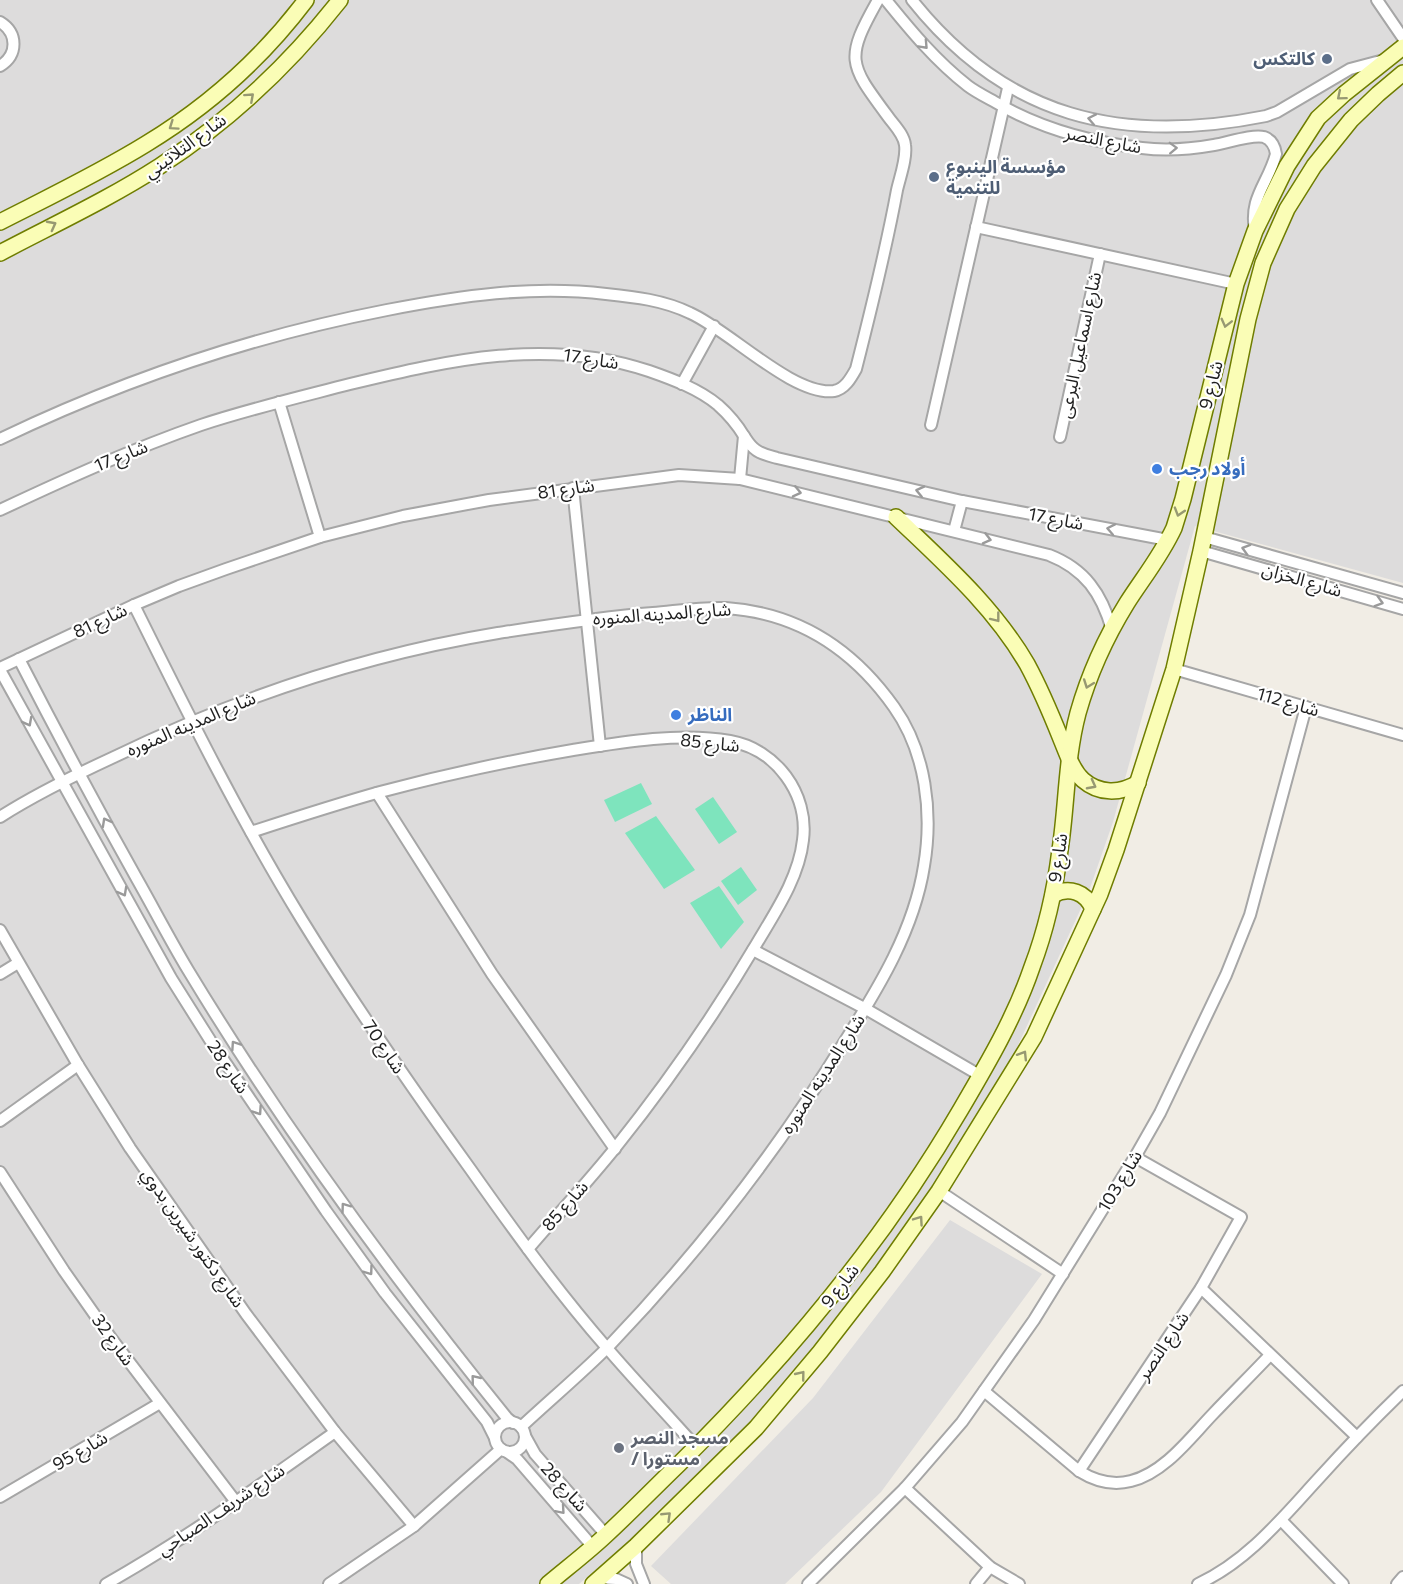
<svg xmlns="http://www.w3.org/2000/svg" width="1403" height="1584" font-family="Commissioner,'Noto Sans Arabic',sans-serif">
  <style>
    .residential { fill: #dddcdc }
    .pitch { fill: #7ee4bd }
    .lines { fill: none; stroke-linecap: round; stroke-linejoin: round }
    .street-casing { stroke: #a6a6a6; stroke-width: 14 }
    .secondary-casing { stroke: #6f7d00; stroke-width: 18 }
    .street { stroke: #fff; stroke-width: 10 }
    .secondary { stroke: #fafdb6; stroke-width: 15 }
    .oneway { stroke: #9a9a9a }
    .oneway2 { stroke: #979972 }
    .service-dot { fill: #5c6f8a; stroke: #fff; stroke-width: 2 }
    .shop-dot { fill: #3f7fe0; stroke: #fff; stroke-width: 2 }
    .worship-dot { fill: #6b7280; stroke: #fff; stroke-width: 2 }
    .labels { text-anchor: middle; stroke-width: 4.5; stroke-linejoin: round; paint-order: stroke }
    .service-label { font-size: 18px; font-weight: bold; fill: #4e5e75; stroke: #fff; text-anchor: end }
    .street-label { font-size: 18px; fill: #1f1f1f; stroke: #fff }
    .shop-label { font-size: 18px; font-weight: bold; fill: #366cbe; stroke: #fff; text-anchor: start }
    .worship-label { font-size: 18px; font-weight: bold; fill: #5b616d; stroke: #fff; text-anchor: start }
  </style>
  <rect width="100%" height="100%" fill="#f1ede5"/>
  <g class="residential">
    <path d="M0 0H1403V583L1195 526 1113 822 1089 891 1002 1080 861 1298 704 1477 579 1584H0Z"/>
    <path d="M950 1220 1042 1274 881 1492 785 1584H671L651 1566 813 1398Z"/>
  </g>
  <g class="pitch">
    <path d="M641 783 652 804 615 822 604 800Z"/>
    <path d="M713 797 737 832 719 844 695 809Z"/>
    <path d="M656 816 695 870 664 889 625 833Z"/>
    <path d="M741 867 757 890 738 905 721 881Z"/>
    <path d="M719 886 744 922 721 949 690 903Z"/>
  </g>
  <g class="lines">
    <defs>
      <g id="street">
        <path d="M886 0C911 31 936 61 968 86 976 92 986 97 995 102 1041 129 1089 142 1142 148 1165 151 1191 149 1214 145 1227 143 1252 134 1264 137 1272 140 1275 147 1276 154 1268 184 1249 197 1255 231"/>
        <path d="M912 0C1006 118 1121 145 1266 116L1277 112 1350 69 1384 60"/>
        <path d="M1377 0 1403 38"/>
        <path d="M0 22C18 33 18 55 0 66"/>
        <path d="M976 227 1236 284"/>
        <path d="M682 384 714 326"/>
        <path d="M279 402 320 537"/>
        <path d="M931 425 1008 88"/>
        <path d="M1060 437 1100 254"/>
        <path d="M0 439C123 380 253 336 387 310 459 296 532 285 606 294 635 297 663 300 690 313 729 330 793 396 834 391 845 389 851 378 856 369 871 310 886 250 897 190 900 177 907 158 905 145 904 135 895 126 889 118 849 64 844 60 878 0"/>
        <path d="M740 479 744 436"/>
        <path d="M573 488 600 746"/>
        <path d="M0 510C66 479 132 449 201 425 249 409 300 397 350 384 449 360 549 337 649 371 672 379 699 389 718 405 727 413 738 426 744 436 748 442 750 446 756 450 761 454 770 456 777 458L962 501 1168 540"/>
        <path d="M954 531 962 501"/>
        <path d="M1204 537 1403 593"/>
        <path d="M1201 551 1403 609"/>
        <path d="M134 605C187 712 240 819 302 920 355 1006 412 1088 471 1170 514 1231 558 1292 607 1348 636 1382 667 1414 696 1447"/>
        <path d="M19 659C57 733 96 806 137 879 154 909 170 940 188 970 283 1127 392 1276 507 1418L513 1423"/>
        <path d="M0 668 134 605 179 586 226 569 320 537 403 516 489 500 679 475 740 479 1049 555C1085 569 1102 594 1112 630"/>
        <path d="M1174 669 1403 735"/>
        <path d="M0 670 171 978 210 1040 326 1211 385 1293 487 1422 495 1438"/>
        <path d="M377 793 492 974 615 1149"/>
        <path d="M0 817C36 794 75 775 114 757 236 698 364 655 498 633 550 625 601 617 653 613 677 611 702 607 726 608 799 613 853 649 894 707 926 752 933 813 924 866 914 930 879 987 845 1041 778 1150 698 1253 609 1346 581 1374 550 1400 521 1427"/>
        <path d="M251 832C294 818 337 804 380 792 444 775 508 761 573 750 622 742 681 732 730 741 776 749 809 794 803 840 799 877 776 911 757 943 715 1014 668 1082 616 1147 588 1182 557 1215 528 1249"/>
        <path d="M0 930 78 1065 130 1148 246 1314 335 1432 414 1526"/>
        <path d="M753 950 866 1009 981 1076"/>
        <path d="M0 974 18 963"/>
        <path d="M0 1121 78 1065"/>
        <path d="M0 1172 64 1271 111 1338 236 1502"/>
        <path d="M939 1191 1063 1274"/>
        <path d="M1201 1288 1357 1437"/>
        <path d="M984 1391 1079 1471C1095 1481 1112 1486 1131 1481 1164 1473 1190 1438 1212 1415 1231 1395 1251 1375 1270 1355"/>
        <circle cx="510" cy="1437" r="15"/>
        <path d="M525 1436 535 1454 606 1535"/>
        <path d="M507 1452 517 1459 593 1547"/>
        <path d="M1079 1471 1201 1288 1241 1217 1135 1157"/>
        <path d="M905 1488 990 1567 1019 1584"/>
        <path d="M0 1497 160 1403"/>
        <path d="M1281 1520 1343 1584"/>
        <path d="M636 1546V1564L644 1584"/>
        <path d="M600 1578 616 1579 627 1584"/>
        <path d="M106 1584C186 1539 260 1485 335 1432"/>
        <path d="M329 1584 414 1526 501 1449"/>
        <path d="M808 1584 905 1488 962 1422 1034 1320 1135 1157 1160 1113 1226 975 1250 915 1306 707"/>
        <path d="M976 1584 990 1567"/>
        <path d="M1198 1584C1248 1561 1283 1517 1319 1478 1346 1448 1374 1419 1403 1391"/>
        <path d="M1397 1584 1403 1577"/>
      </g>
      <g id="secondary">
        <path d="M0 222C49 197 99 173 146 144 207 107 263 57 306 0"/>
        <path d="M0 253C53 225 109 199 160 166 229 121 289 65 340 0"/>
        <path d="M896 517C944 563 993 606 1027 664 1040 688 1051 714 1061 739 1067 753 1072 770 1083 780 1099 794 1120 794 1138 783"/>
        <path d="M1053 895C1069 886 1086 892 1093 909"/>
        <path d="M548 1584C567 1568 588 1552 606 1535 631 1512 654 1488 679 1464 787 1357 884 1241 961 1109 988 1063 1015 1017 1032 967 1046 930 1055 890 1060 850 1067 804 1066 758 1078 713 1089 674 1106 637 1127 603 1143 578 1161 556 1174 528L1183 499 1236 284 1255 231 1287 166 1318 118 1344 94 1403 47"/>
        <path d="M593 1584 636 1546 756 1428 820 1352 882 1272 939 1191 1034 1037 1100 894 1116 850 1174 669 1201 551 1248 319 1263 263 1287 209 1314 166 1351 120 1378 94 1403 73"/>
      </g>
    </defs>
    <use href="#street" class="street-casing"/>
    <use href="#secondary" class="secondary-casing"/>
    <use href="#street" class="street"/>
    <use href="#secondary" class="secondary"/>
  </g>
  <defs><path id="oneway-chevron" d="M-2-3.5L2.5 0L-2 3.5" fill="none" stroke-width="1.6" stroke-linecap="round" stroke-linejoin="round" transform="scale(1.5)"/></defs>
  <g class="oneway">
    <use href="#oneway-chevron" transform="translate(924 45) rotate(47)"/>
    <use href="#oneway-chevron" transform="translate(1092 119) rotate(-169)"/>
    <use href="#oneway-chevron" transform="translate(1173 148) rotate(-2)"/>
    <use href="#oneway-chevron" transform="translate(920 491) rotate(-167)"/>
    <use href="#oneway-chevron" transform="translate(797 492) rotate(13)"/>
    <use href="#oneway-chevron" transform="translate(1111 529) rotate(-169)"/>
    <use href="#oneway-chevron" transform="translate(987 539) rotate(14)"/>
    <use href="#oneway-chevron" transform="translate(1246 549) rotate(-164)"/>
    <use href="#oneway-chevron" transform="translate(1379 602) rotate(16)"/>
    <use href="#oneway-chevron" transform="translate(28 722) rotate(62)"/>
    <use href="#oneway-chevron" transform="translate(106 822) rotate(-119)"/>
    <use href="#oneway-chevron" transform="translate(123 892) rotate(61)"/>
    <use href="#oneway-chevron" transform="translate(235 1045) rotate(-124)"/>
    <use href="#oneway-chevron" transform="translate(258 1111) rotate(56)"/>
    <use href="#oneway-chevron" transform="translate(345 1207) rotate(-126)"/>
    <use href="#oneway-chevron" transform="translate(369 1271) rotate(54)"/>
    <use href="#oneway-chevron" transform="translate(475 1379) rotate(-129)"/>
    <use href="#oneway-chevron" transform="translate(561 1510) rotate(49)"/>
  </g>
  <g class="oneway2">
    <use href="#oneway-chevron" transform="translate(1341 96) rotate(140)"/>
    <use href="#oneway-chevron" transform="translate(250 97) rotate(-42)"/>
    <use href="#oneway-chevron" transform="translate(173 126) rotate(145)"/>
    <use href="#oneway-chevron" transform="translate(52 225) rotate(-28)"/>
    <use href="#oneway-chevron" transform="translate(1226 323) rotate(104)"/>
    <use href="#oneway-chevron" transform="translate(1179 512) rotate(107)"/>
    <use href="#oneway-chevron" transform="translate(996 618) rotate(52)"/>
    <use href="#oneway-chevron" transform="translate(1088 684) rotate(110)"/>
    <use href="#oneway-chevron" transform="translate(1092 785) rotate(28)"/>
    <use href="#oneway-chevron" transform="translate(1023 1055) rotate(-58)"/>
    <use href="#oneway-chevron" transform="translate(919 1220) rotate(-55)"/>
    <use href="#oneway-chevron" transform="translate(801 1375) rotate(-51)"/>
    <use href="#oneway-chevron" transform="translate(667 1516) rotate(-44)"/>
  </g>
  <g class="service-dot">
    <circle cx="1327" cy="59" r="6"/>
    <circle cx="934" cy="177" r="6"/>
  </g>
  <g class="shop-dot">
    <circle cx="1157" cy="469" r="6"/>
    <circle cx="676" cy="715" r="6"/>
  </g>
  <circle class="worship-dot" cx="619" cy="1448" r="6"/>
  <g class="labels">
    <g class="service-label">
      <text x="1315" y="65">كالتكس</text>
      <text x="946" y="173" text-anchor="start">مؤسسة الينبوع<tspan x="946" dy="21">للتنمية</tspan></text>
    </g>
    <g class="street-label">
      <text transform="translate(1103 140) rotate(11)" y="6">شارع النصر</text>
      <text transform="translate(185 146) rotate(-36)" y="6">شارع التلاتيني</text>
      <text transform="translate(1080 345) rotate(-78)" y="6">شارع اسماعيل البرعى</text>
      <text transform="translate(591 359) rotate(9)" y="6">شارع 17</text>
      <text transform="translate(1211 385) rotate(-76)" y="6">شارع 9</text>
      <text transform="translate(121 456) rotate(-22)" y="6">شارع 17</text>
      <text transform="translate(566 489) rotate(-8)" y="6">شارع 81</text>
      <text transform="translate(1056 519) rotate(11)" y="6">شارع 17</text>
      <text transform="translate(1302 580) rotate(16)" y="6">شارع الخزان</text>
      <text transform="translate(662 614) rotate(-4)" y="6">شارع المدينه المنوره</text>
      <text transform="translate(100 621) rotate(-25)" y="6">شارع 81</text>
      <text transform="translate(1288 702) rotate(16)" y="6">شارع 112</text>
      <text transform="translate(191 724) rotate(-23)" y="6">شارع المدينه المنوره</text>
      <text transform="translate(710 743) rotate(6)" y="6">شارع 85</text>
      <text transform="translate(1058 858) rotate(-82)" y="6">شارع 9</text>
      <text transform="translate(384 1047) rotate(56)" y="6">شارع 70</text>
      <text transform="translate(228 1067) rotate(56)" y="6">شارع 28</text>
      <text transform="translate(823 1074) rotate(-57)" y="6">شارع المدينه المنوره</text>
      <text transform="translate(1120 1181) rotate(-59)" y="6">شارع 103</text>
      <text transform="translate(565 1206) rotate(-49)" y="6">شارع 85</text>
      <text transform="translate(193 1238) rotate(55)" y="6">شارع دكتور شيرين بدوي</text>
      <text transform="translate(840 1286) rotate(-52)" y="6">شارع 9</text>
      <text transform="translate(113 1340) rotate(54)" y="6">شارع 32</text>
      <text transform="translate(1163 1346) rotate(-56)" y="6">شارع النصر</text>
      <text transform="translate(80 1451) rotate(-30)" y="6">شارع 95</text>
      <text transform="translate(564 1487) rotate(48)" y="6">شارع 28</text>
      <text transform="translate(221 1510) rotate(-34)" y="6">شارع شريف الصباحي</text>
    </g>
    <g class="shop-label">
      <text x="1169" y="475">أولاد رجب</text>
      <text x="688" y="721">الناظر</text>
    </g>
    <g class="worship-label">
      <text x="631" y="1444">مسجد النصر<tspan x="631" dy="21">/ مستورا</tspan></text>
    </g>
  </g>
</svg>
